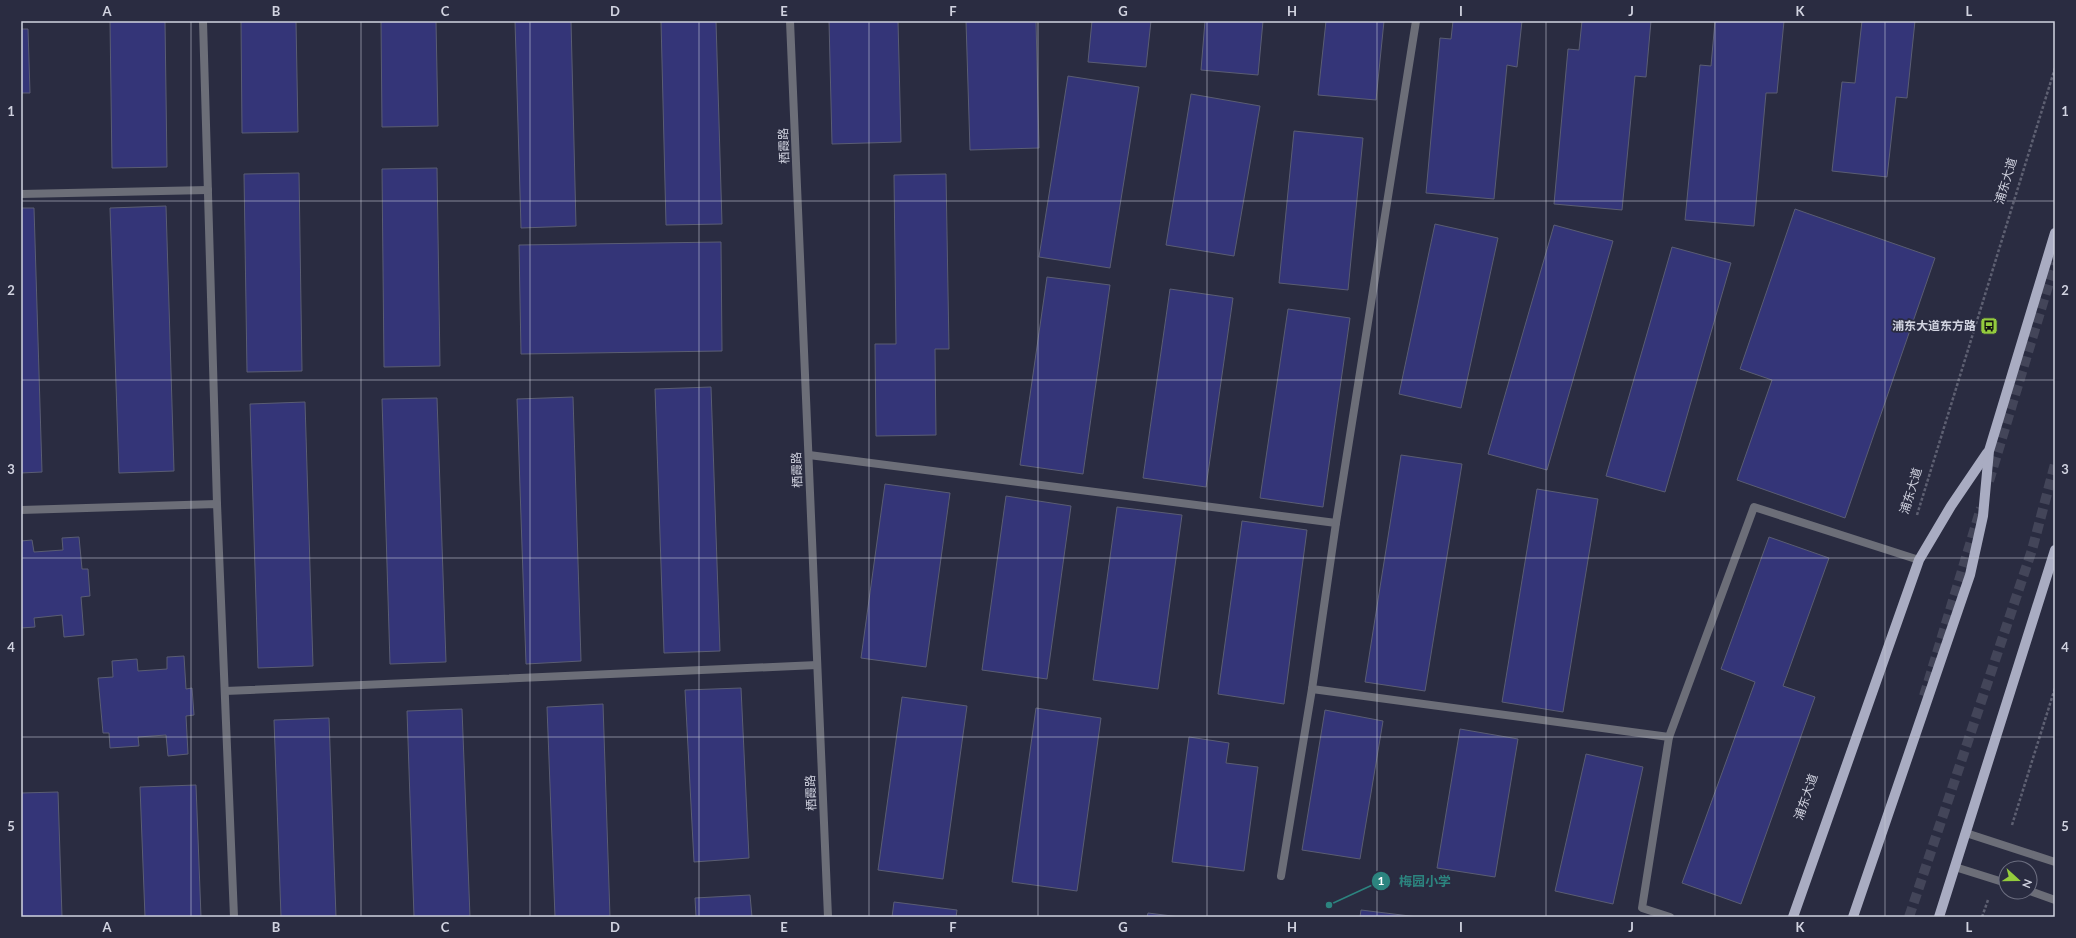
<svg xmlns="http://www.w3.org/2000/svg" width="2076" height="938" font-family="Lato,'Noto Sans SC',sans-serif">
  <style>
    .building { fill: #343578; stroke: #5a5d73 }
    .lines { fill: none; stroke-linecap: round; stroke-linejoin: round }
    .primary-tunnel { stroke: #434559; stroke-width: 10; stroke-dasharray: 10 5; stroke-linecap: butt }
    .path { stroke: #5e6072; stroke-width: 2.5; stroke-dasharray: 3 2; stroke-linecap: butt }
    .service { stroke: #6c6e78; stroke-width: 8 }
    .minor { stroke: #6c6e78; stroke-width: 8 }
    .primary { stroke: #a9acc2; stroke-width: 10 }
    .grid { fill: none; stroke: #d1d3e0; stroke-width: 1; stroke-opacity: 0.55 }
    .labels { text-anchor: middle; stroke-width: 3.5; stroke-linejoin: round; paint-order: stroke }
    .street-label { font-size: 12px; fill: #d1d3e0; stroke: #2a2c41 }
    .poi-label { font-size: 12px; font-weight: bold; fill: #d1d3e0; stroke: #2a2c41; text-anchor: end }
    .leader { fill: none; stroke: #2c847f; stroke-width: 1.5 }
    .callout-dot { fill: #2c847f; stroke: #2a2c41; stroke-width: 1.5 }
    .mark-label { font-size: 12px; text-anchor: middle; font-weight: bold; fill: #fff }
    .callout-label { font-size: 13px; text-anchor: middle; font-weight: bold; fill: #2c847f; stroke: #2a2c41; stroke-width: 3.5; stroke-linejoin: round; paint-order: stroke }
    .neatline { fill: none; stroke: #d1d3e0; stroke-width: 1.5 }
    .grid-label { font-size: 13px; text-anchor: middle; font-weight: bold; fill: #d1d3e0 }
  </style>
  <rect width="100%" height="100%" fill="#2a2c41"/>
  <g class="building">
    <path d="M110 21H165L167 167 112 168Z"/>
    <path d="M241 21H296L298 132 242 133Z"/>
    <path d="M381 21H436L438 126 382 127Z"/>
    <path d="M515 21H571L576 226 521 228Z"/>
    <path d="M661 21H716L722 224 666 225Z"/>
    <path d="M829 21H898L901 142 832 144Z"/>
    <path d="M966 21H1036L1039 148 970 150Z"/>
    <path d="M1092 21H1151L1146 67 1088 62Z"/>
    <path d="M1205 21H1263L1258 75 1201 70Z"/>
    <path d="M1326 21H1384L1376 100 1318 95Z"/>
    <path d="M1453 21H1522L1517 67 1507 65 1494 199 1426 193 1440 38 1451 39Z"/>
    <path d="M1582 21H1651L1646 77 1635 76 1622 210 1554 204 1568 49 1579 50Z"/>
    <path d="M1715 21H1784L1777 93H1766L1754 226 1685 220 1700 65 1711 66Z"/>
    <path d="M1862 21H1915L1907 98 1896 97 1887 177 1832 171 1842 82 1855 83Z"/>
    <path d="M21 29H28L30 93H21Z"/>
    <path d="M1068 76 1139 87 1110 268 1039 257Z"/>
    <path d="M1191 94 1260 106 1234 256 1166 245Z"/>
    <path d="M1294 131 1363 138 1348 290 1279 283Z"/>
    <path d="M437 168 440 366 384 367 382 169Z"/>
    <path d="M299 173 302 371 247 372 244 174Z"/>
    <path d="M946 174 949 349H935L936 435 876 436 875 344H896L894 175Z"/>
    <path d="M166 206 174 471 119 473 110 208Z"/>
    <path d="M21 208H34L42 472 21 473Z"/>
    <path d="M1795 209 1935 258 1845 518 1737 480 1772 380 1740 369Z"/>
    <path d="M1435 224 1498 238 1461 408 1399 394Z"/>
    <path d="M1554 225 1613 241 1547 470 1488 454Z"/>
    <path d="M721 242 722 351 521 354 519 245Z"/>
    <path d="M1672 247 1731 263 1665 492 1606 476Z"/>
    <path d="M1047 277 1110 285 1083 474 1020 465Z"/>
    <path d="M1170 289 1233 298 1206 487 1143 478Z"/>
    <path d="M1288 309 1350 318 1323 507 1260 498Z"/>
    <path d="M711 387 720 651 664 653 655 389Z"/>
    <path d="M573 397 581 661 526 664 517 399Z"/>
    <path d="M437 398 446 662 390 664 382 399Z"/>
    <path d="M305 402 313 666 258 668 250 404Z"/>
    <path d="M1401 455 1462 464 1425 691 1365 682Z"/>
    <path d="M885 484 950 493 926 667 861 658Z"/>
    <path d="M1537 489 1598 499 1563 712 1502 702Z"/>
    <path d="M1006 496 1071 506 1047 679 982 670Z"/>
    <path d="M1117 507 1182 515 1158 689 1093 680Z"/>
    <path d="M1242 521 1307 530 1284 704 1218 694Z"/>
    <path d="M79 537 82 569H88L90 596 81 597 84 635 64 637 62 615 34 618 35 627 21 628V541L32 540 34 552 63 550 62 538Z"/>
    <path d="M1769 537 1829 558 1783 686 1815 697 1741 904 1682 883 1755 682 1721 669Z"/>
    <path d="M184 656 186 689 192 688 194 715 186 716 188 754 168 756 166 735 138 737 139 746 110 748 109 733H103L98 678 113 677 112 661 137 659 138 671 167 669V657Z"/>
    <path d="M741 688 749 858 694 862 685 690Z"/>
    <path d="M902 697 967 706 943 879 878 870Z"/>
    <path d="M603 704 610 917H555L547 707Z"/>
    <path d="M1036 708 1101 718 1077 891 1012 882Z"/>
    <path d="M462 709 470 917H414L407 711Z"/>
    <path d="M1325 710 1383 721 1360 859 1302 850Z"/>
    <path d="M329 718 336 917H281L274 720Z"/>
    <path d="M1460 729 1518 739 1495 877 1437 868Z"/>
    <path d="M1189 737 1229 743 1226 763 1258 767 1244 871 1172 862Z"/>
    <path d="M1586 754 1643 767 1613 904 1555 891Z"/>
    <path d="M196 785 201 917H145L140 787Z"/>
    <path d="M58 792 62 917H21V793Z"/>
    <path d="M750 895 752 917H696L695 898Z"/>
    <path d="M894 902 957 910 956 917H892Z"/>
    <path d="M1361 910 1418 917H1360Z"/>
    <path d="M1148 913 1180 917H1147Z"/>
  </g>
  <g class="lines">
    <g class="primary-tunnel">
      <path d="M1989 481 2055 263"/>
      <path d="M1924 696 1981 508"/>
      <path d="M1909 917 2032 550 2055 464"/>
    </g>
    <g class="path">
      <path d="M1917 515 2055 68"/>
      <path d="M2012 825 2055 688"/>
      <path d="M1982 917 1988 900"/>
    </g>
    <g class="service">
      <path d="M203 21 217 504"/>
      <path d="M21 194 208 190"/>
      <path d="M809 455 1336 523"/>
      <path d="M21 510 217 504 234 917"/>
      <path d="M1312 689 1669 737"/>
      <path d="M225 691 817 665"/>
      <path d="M1966 833 2055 862"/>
      <path d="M1955 867 2006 883"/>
      <path d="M1281 876 1312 689 1336 523 1416 21"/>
      <path d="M2030 891 2055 900"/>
      <path d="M1670 917 1642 908 1669 737 1754 507 1919 560"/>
    </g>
    <path class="minor" d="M790 21 828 917"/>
    <g class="primary">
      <path d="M1793 917 1919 560 1951 506 1987 453"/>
      <path d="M1853 917 1970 575 1983 516 1989 451 2055 233"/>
      <path d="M1939 917 2055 550"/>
    </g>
  </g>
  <path class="grid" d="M191 21V917M361 21V917M530 21V917M699 21V917M869 21V917M1038 21V917M1207 21V917M1377 21V917M1546 21V917M1715 21V917M1885 21V917M21 201H2055M21 380H2055M21 558H2055M21 737H2055"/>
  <defs>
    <symbol id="bus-square" viewBox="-11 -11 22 22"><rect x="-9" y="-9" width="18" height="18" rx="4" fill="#94cc3d" stroke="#2a2c41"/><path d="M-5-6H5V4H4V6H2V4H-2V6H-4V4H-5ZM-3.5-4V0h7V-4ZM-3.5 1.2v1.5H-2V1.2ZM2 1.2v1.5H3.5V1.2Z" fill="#111"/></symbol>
  </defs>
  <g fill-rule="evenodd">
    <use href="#bus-square" x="1979" y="316" width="20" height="20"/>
  </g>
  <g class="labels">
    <g class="street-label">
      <text transform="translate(784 146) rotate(-92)" y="4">栖霞路</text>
      <text transform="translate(2006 181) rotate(-73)" y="4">浦东大道</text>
      <text transform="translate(797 470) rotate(-92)" y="4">栖霞路</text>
      <text transform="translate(1911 491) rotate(-73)" y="4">浦东大道</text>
      <text transform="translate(811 793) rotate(-92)" y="4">栖霞路</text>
      <text transform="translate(1806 797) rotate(-71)" y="4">浦东大道</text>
    </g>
    <g class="poi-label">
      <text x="1976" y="330">浦东大道东方路</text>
    </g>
  </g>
  <path class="leader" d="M1329 905L1381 881"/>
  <g class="callout-dot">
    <circle cx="1329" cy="905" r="4"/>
    <circle cx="1381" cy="881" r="10"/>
  </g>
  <g class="mark-label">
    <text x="1381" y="885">1</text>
  </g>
  <g class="callout-label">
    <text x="1425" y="886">梅园小学</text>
  </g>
  <rect width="2076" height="938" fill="none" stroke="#2a2c41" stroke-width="44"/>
  <g transform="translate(2018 880) rotate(111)"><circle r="19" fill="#2a2c41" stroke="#6d6f81"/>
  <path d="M0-3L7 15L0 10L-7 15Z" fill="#94cc3d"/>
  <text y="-6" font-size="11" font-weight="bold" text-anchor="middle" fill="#d1d3e0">N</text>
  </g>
  <rect x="22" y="22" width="2032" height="894" class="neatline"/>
  <g class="grid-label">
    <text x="107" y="16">A</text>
    <text x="276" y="16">B</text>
    <text x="445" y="16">C</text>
    <text x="615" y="16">D</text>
    <text x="784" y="16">E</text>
    <text x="953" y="16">F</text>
    <text x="1123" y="16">G</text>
    <text x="1292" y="16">H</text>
    <text x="1461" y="16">I</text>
    <text x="1631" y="16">J</text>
    <text x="1800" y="16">K</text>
    <text x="1969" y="16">L</text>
    <text x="11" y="116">1</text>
    <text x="2065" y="116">1</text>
    <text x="11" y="295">2</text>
    <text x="2065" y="295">2</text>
    <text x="11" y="474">3</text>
    <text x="2065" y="474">3</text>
    <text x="11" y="652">4</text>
    <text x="2065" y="652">4</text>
    <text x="11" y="831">5</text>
    <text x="2065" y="831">5</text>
    <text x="107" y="932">A</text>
    <text x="276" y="932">B</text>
    <text x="445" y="932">C</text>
    <text x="615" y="932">D</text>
    <text x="784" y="932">E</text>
    <text x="953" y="932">F</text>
    <text x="1123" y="932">G</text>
    <text x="1292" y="932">H</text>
    <text x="1461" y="932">I</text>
    <text x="1631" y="932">J</text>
    <text x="1800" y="932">K</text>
    <text x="1969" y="932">L</text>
  </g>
</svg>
